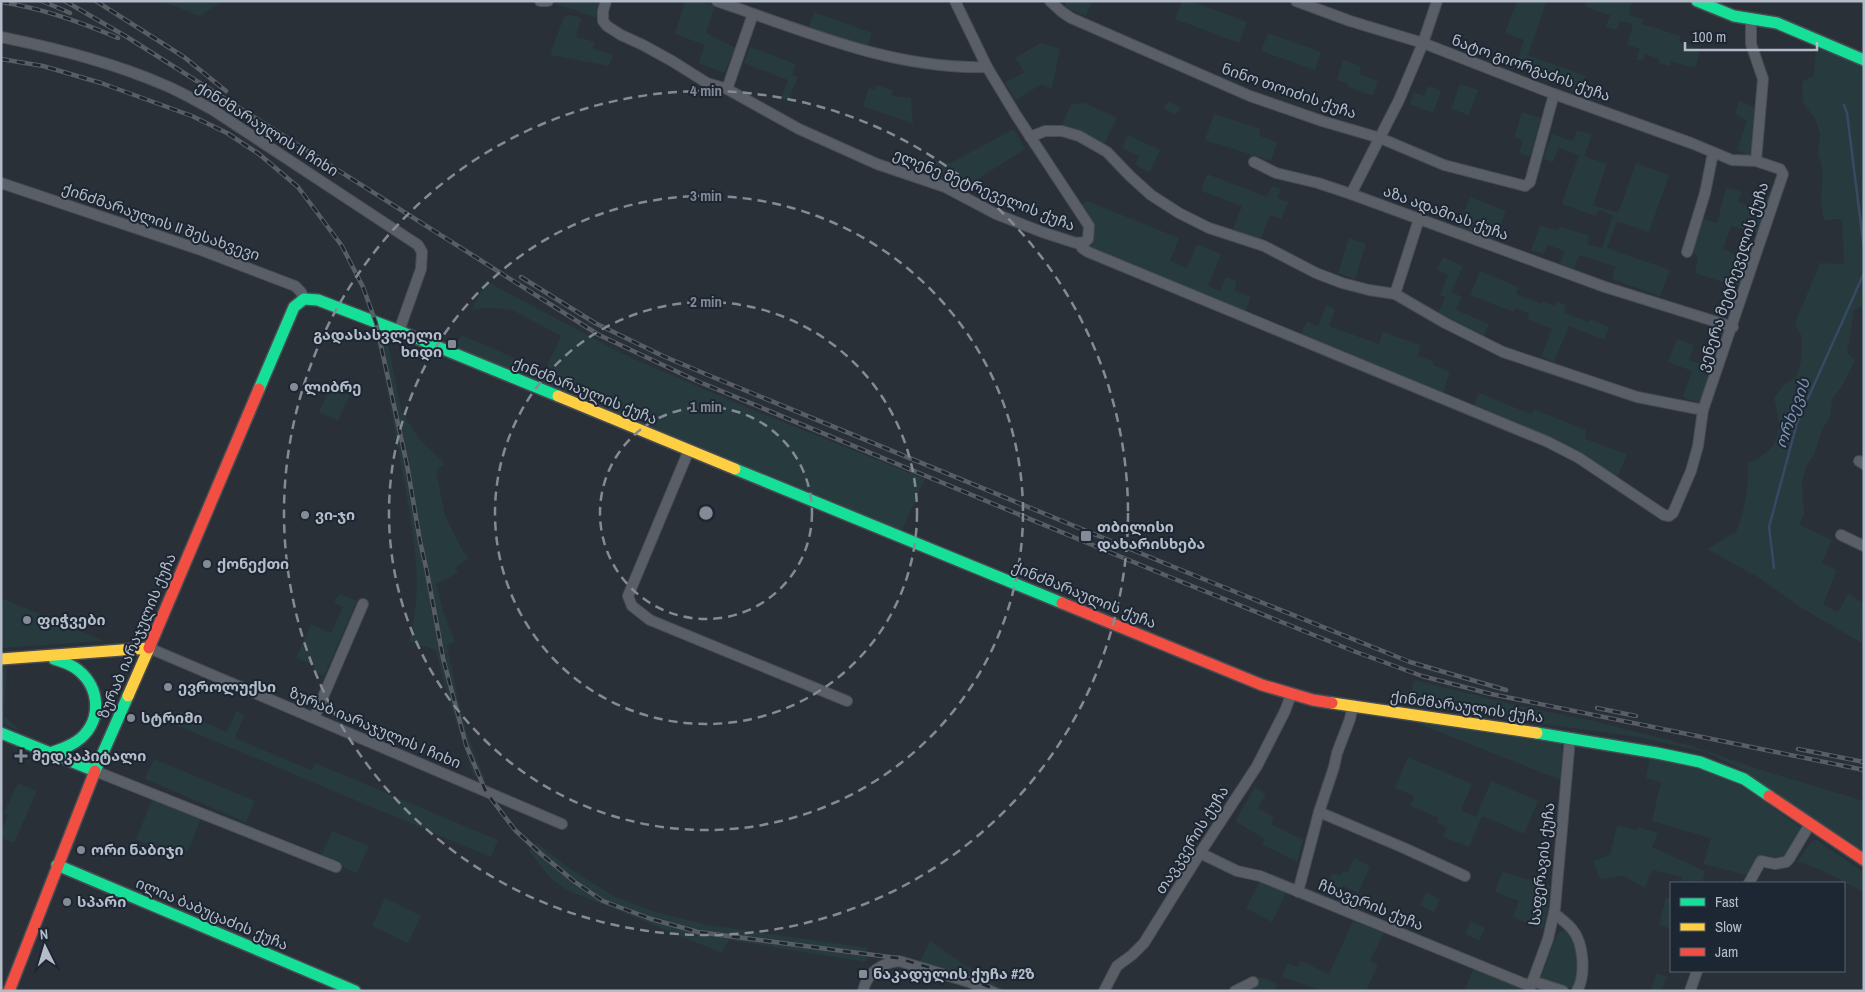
<svg xmlns="http://www.w3.org/2000/svg" width="1865" height="992" font-family="'Archivo Narrow','Noto Sans Georgian',sans-serif">
  <style>
    .green { fill: #273a3e }
    .lines { fill: none; stroke-linecap: round; stroke-linejoin: round }
    .stream { stroke: #384963; stroke-width: 2.5 }
    .street-casing { stroke: #484c53; stroke-width: 12 }
    .fast-casing { stroke: #484c53; stroke-width: 14 }
    .slow-casing { stroke: #484c53; stroke-width: 14 }
    .jam-casing { stroke: #484c53; stroke-width: 14 }
    .street { stroke: #5a5e66; stroke-width: 10 }
    .fast { stroke: #16e098; stroke-width: 11 }
    .slow { stroke: #ffcf43; stroke-width: 11 }
    .jam { stroke: #f24e42; stroke-width: 11 }
    .rail-casing { stroke: #595d64; stroke-width: 4.5 }
    .rail { stroke: #1d2633; stroke-width: 2.5; stroke-dasharray: 8; stroke-linecap: butt }
    .ring { fill: none; stroke: #848b96; stroke-width: 2.5; stroke-dasharray: 9 6 }
    .poi-dot { fill: #848b96; stroke: #1d2633; stroke-width: 2 }
    .labels { text-anchor: middle; stroke-width: 4; stroke-linejoin: round; paint-order: stroke }
    .street-label { font-size: 15px; fill: #b4bcc9; stroke: #1d2633 }
    .poi-label { font-size: 15px; font-weight: bold; fill: #b4bcc9; stroke: #1d2633; text-anchor: start }
    .water-label { font-size: 16px; font-style: italic; fill: #7c92b1; stroke: #1d2633 }
    .centre { fill: #848b96; stroke: #1d2633; stroke-width: 2.5 }
    .ring-label { font-size: 15px; text-anchor: middle; font-weight: bold; fill: #848b96; stroke: #1d2633; stroke-width: 4; stroke-linejoin: round; paint-order: stroke }
  </style>
  <rect width="100%" height="100%" fill="#2a3038"/>
  <g class="green">
    <path d="M162 1H224L199 16Z"/>
    <path d="M560 1H602L599 19 573 9 552 4Z"/>
    <path d="M685 1H699L715 6 706 33 736 48 724 73 699 63 705 45 675 34Z"/>
    <path d="M1067 1H1092L1086 16 1064 7Z"/>
    <path d="M1182 1H1191L1247 22 1239 43 1175 19Z"/>
    <path d="M1517 1H1542L1546 3 1528 55 1586 76 1580 93 1529 75 1531 70 1516 64 1524 40 1505 33Z"/>
    <path d="M1587 1H1632L1629 15 1643 19 1642 24 1681 36 1679 42 1701 49 1695 68 1671 61 1669 66 1658 63 1659 59 1645 54 1643 60H1636L1640 49 1627 45 1633 24 1620 21 1617 30 1606 27 1610 15 1585 7Z"/>
    <path d="M814 12 872 33 867 48 809 27Z"/>
    <path d="M567 15 577 16 581 19 576 37 595 42 593 49 613 55 609 66 550 55 563 19Z"/>
    <path d="M1268 33 1321 52 1315 70 1261 51Z"/>
    <path d="M1040 43 1060 48 1052 88 1040 85 1016 100 1005 83 1024 72 1015 58Z"/>
    <path d="M750 47 796 64 792 74 798 77 788 101 781 98 788 80 744 63Z"/>
    <path d="M1816 47 1864 65V305L1854 310 1847 353 1855 360 1843 385 1832 399 1831 415 1822 430 1814 455 1806 467 1802 482 1804 514 1799 525 1832 540 1822 563 1837 570 1823 605 1838 612 1848 594 1864 603 1862 643 1798 606 1758 577 1707 549 1736 532C1745 509 1749 488 1748 463 1781 450 1783 430 1774 398L1784 385 1796 377 1801 361 1802 337 1795 323 1820 263 1844 264 1842 219 1824 220 1821 200 1823 171 1818 153 1820 134 1815 118 1803 103 1802 82 1814 75Z"/>
    <path d="M1343 60 1361 66 1359 74 1378 81 1373 96 1348 87 1349 84 1337 80Z"/>
    <path d="M1460 84 1478 90 1469 115 1451 109Z"/>
    <path d="M876 85 893 90 891 96 911 98 913 124 863 106 869 88 874 90Z"/>
    <path d="M1428 86 1441 91 1433 113 1410 104 1414 92 1424 96Z"/>
    <path d="M1168 101 1180 107 1176 115 1164 109Z"/>
    <path d="M1739 101 1756 108 1752 153 1749 157 1743 158 1745 153 1737 150 1747 121 1735 114Z"/>
    <path d="M1085 103 1117 118 1104 144 1098 143 1074 128 1062 125 1071 104Z"/>
    <path d="M1522 112 1541 118 1530 156 1519 153 1523 140 1514 137Z"/>
    <path d="M1214 114 1259 128 1260 136 1277 142 1271 161 1205 140Z"/>
    <path d="M1014 129 1025 149 965 187 916 169V158L950 163Z"/>
    <path d="M1577 130 1592 135 1584 156 1607 164 1593 205 1618 213 1636 163 1669 175 1649 232 1617 221 1607 248 1670 270 1660 296 1612 279 1616 267 1579 255 1574 269 1560 264 1565 251 1547 245 1544 254 1531 250 1540 225 1558 231 1560 226 1589 236 1587 244 1602 248 1613 215 1599 210 1596 216 1562 204 1579 155 1558 148 1553 162 1543 159 1552 134 1573 141Z"/>
    <path d="M1128 135 1160 150 1150 172 1135 165 1139 156 1122 148Z"/>
    <path d="M1207 174 1267 197 1272 186 1281 189 1277 198 1288 202 1282 219 1270 215 1260 241 1233 230 1242 206 1201 191Z"/>
    <path d="M1726 188 1742 192 1738 202 1755 208 1762 192 1771 196 1758 233 1731 226 1723 249 1749 261 1741 288 1695 273 1698 256 1691 253 1703 219 1717 223Z"/>
    <path d="M1470 197 1506 211 1494 241 1458 227Z"/>
    <path d="M1087 201 1179 238 1170 261 1187 268 1197 244 1221 254 1208 286 1220 291 1226 277 1237 281 1234 290 1251 297 1245 312 1090 250 1087 245C1103 235 1087 217 1080 206Z"/>
    <path d="M1349 238 1366 244 1355 279 1338 273Z"/>
    <path d="M1443 257 1463 266 1451 292 1462 297 1456 310 1489 324 1484 336 1437 316 1445 297 1440 295 1448 275 1437 270Z"/>
    <path d="M1480 271 1518 287 1516 294 1541 304 1542 301 1554 306 1557 301 1566 305 1564 312 1588 322 1590 319 1609 327 1604 340 1569 326 1554 362 1541 356 1552 329 1528 319 1529 314 1515 308 1513 312 1470 295Z"/>
    <path d="M486 281 625 355 748 408 925 479 902 530 455 347 461 335 545 371 561 336 510 309 484 308 472 310Z"/>
    <path d="M1326 305 1335 309 1329 326 1379 344 1383 332 1421 345 1417 356 1433 361V365L1450 372 1442 395 1300 336 1307 321 1318 327Z"/>
    <path d="M1677 339 1694 345 1689 360 1714 369 1701 404 1683 397 1692 371 1668 362Z"/>
    <path d="M376 340H387L402 413 419 439 445 464 436 471 445 516 460 546 468 558 455 568 458 573 436 584 443 611 455 642 447 645C456 690 464 736 485 778L483 780 473 775 447 693 436 650 420 645 419 646 409 641C426 582 411 522 401 464 393 422 387 381 376 340Z"/>
    <path d="M331 386 350 395 338 421 319 412Z"/>
    <path d="M1479 393 1531 414 1534 409 1586 430 1585 439 1627 454 1617 479 1473 407Z"/>
    <path d="M339 594 357 601 324 676 313 671 315 666 296 658 311 624 331 633 343 607 334 603Z"/>
    <path d="M1 598 104 641 1 648Z"/>
    <path d="M1 667H7L4 716 18 728 17 730 1 723Z"/>
    <path d="M1414 680 1506 703 1598 722 1692 746 1758 769 1864 801V853L1774 793 1743 770 1706 752 1637 737 1408 705Z"/>
    <path d="M179 711 227 732 236 711 244 715 235 738 311 770 315 763 498 840 491 857 174 724Z"/>
    <path d="M1414 722 1561 744 1563 749 1561 780Z"/>
    <path d="M1650 756C1673 762 1698 767 1721 776 1750 789 1776 811 1803 829 1790 850 1789 864 1761 855L1750 876 1703 864 1711 838 1652 821 1661 782 1646 778Z"/>
    <path d="M1408 757 1472 784 1461 810 1476 817 1491 781 1538 801 1524 834 1482 816 1469 847 1443 837 1447 827 1437 823 1439 818 1410 806 1414 796 1395 788Z"/>
    <path d="M154 759 255 801 246 822 145 779Z"/>
    <path d="M18 783 37 791 14 843 1 838V831L8 815 4 813Z"/>
    <path d="M1255 787 1266 794 1258 808 1274 817 1271 824 1303 840 1297 862 1262 844 1265 839 1235 821Z"/>
    <path d="M153 798 201 818 188 851 172 854 136 839Z"/>
    <path d="M1617 825 1637 830 1638 827 1658 833 1652 847 1705 871 1702 883H1681L1682 877 1652 870 1645 888 1624 876 1600 879 1593 861 1610 855Z"/>
    <path d="M332 831 369 846 357 873 320 858Z"/>
    <path d="M1815 839 1864 872V892C1845 883 1816 865 1797 862L1811 842Z"/>
    <path d="M537 843 566 866 613 896 655 912 708 925 868 948 866 962 729 940 722 953 565 889 551 879 529 851Z"/>
    <path d="M1354 858 1370 866 1358 893 1343 886 1340 891 1327 885 1333 873 1340 876 1342 872H1348Z"/>
    <path d="M1502 872 1550 885 1547 912 1543 929 1513 917 1519 901 1495 892Z"/>
    <path d="M1261 880 1287 891 1272 922 1246 908Z"/>
    <path d="M1426 892 1440 899 1434 912 1420 905Z"/>
    <path d="M1666 897 1671 899V929L1659 925Z"/>
    <path d="M385 898 421 916 408 943 372 926Z"/>
    <path d="M1353 921 1384 933 1370 961 1378 965 1366 991H1317V989L1282 977 1288 963 1298 967 1301 961 1329 974Z"/>
    <path d="M1471 921 1485 928 1479 941 1465 934Z"/>
    <path d="M1565 930 1573 938 1581 967 1574 989H1572L1540 979 1557 935 1561 931Z"/>
    <path d="M930 941 984 978 1008 991H996L920 962Z"/>
    <path d="M1474 968 1524 989 1523 991H1464Z"/>
    <path d="M1657 973 1667 977 1661 991H1650Z"/>
    <path d="M1260 977 1277 984 1275 991H1241L1253 986Z"/>
  </g>
  <g class="lines">
    <g class="stream">
      <path d="M1844 105 1847 113 1864 249"/>
      <path d="M1774 568 1769 527 1797 423 1864 273"/>
    </g>
    <defs>
      <g id="street">
        <path d="M540 1H548"/>
        <path d="M606 1 603 11V21L607 26 621 35 643 45 672 61 707 83 727 89 799 129 877 164 945 187 996 214 1042 232 1076 243 1085 242 1088 239 1089 226 1016 115 987 67 955 1"/>
        <path d="M717 1C804 31 894 70 987 67"/>
        <path d="M1050 1 1062 12 1071 18 1250 96 1322 121 1380 138 1444 165 1525 186 1530 182 1554 94"/>
        <path d="M1296 1 1350 21 1423 43 1554 94 1691 143 1732 160 1756 161"/>
        <path d="M1 37C55 48 111 62 162 84 180 91 196 101 213 110L418 245 422 252 421 269 399 331"/>
        <path d="M727 89 753 14"/>
        <path d="M1030 137 1045 131H1062L1079 136 1107 152 1130 176 1151 195 1179 213 1209 228 1264 246 1316 273 1342 283 1369 290 1395 294 1445 323 1503 352 1637 397 1703 410"/>
        <path d="M1254 162 1276 173 1318 183 1351 194 1605 287 1733 327"/>
        <path d="M1 183 198 249 295 286 301 292 304 299"/>
        <path d="M1351 194 1399 100 1423 43 1437 1"/>
        <path d="M1080 243 1082 248 1088 252 1548 442 1579 458 1664 515 1669 516 1673 513 1691 471 1698 446 1703 410 1783 174 1780 169 1756 161 1763 79 1751 44V18"/>
        <path d="M1687 252 1705 193 1713 153"/>
        <path d="M1395 294 1419 219"/>
        <path d="M689 450 628 596 632 606 650 620 847 701"/>
        <path d="M1859 461 1864 464"/>
        <path d="M1841 535 1864 546"/>
        <path d="M149 648 562 824"/>
        <path d="M314 718 363 604"/>
        <path d="M95 771 336 867"/>
        <path d="M1319 812 1404 848 1465 876"/>
        <path d="M1200 853 1237 871 1260 876 1530 986"/>
        <path d="M1749 883 1761 861 1775 864 1786 862 1789 859 1810 824"/>
        <path d="M1298 892 1319 812 1334 767 1337 753 1350 719 1353 705"/>
        <path d="M1554 913C1560 918 1567 923 1572 929 1584 943 1586 975 1577 991"/>
        <path d="M1532 981 1563 991"/>
        <path d="M863 991C867 973 881 963 899 961L969 982 990 991"/>
        <path d="M1104 991 1117 966 1132 955 1144 943 1200 853 1257 766 1285 711 1291 695"/>
        <path d="M1235 991 1253 982"/>
        <path d="M1529 991 1548 939 1555 908 1570 738"/>
        <path d="M1690 991 1697 971"/>
      </g>
      <g id="fast">
        <path d="M1697 1 1734 16 1777 23 1864 60"/>
        <path d="M259 389 294 307 304 299 318 300 399 331 558 396"/>
        <path d="M735 469 1062 603"/>
        <path d="M1 733 95 771 128 696"/>
        <path d="M1537 733 1657 753 1700 762 1744 779 1769 796"/>
        <path d="M50 753C61 749 72 746 81 738 102 719 100 688 78 670 71 664 63 662 54 659"/>
        <path d="M57 865 355 991"/>
      </g>
      <g id="slow">
        <path d="M558 396 735 469"/>
        <path d="M1 659 149 648 128 696"/>
        <path d="M1332 703 1537 733"/>
      </g>
      <g id="jam">
        <path d="M1062 603 1262 685 1313 700 1332 703"/>
        <path d="M149 648 259 389"/>
        <path d="M1769 796 1864 860"/>
        <path d="M9 991 95 771"/>
      </g>
    </defs>
    <use href="#street" class="street-casing"/>
    <use href="#fast" class="fast-casing"/>
    <use href="#slow" class="slow-casing"/>
    <use href="#jam" class="jam-casing"/>
    <use href="#street" class="street"/>
    <use href="#fast" class="fast"/>
    <use href="#slow" class="slow"/>
    <use href="#jam" class="jam"/>
    <defs>
      <g id="rail">
        <path d="M42 1 70 13"/>
        <path d="M65 1 127 37 599 335 697 381 1172 578 1356 652 1422 676 1491 694 1864 770"/>
        <path d="M96 1 184 57 226 91"/>
        <path d="M1 2C41 8 81 22 118 38"/>
        <path d="M1 59 43 66 101 83 192 116 227 133 259 154 298 187 342 246 363 287 376 323 407 465 420 541 427 572 443 658 466 745 486 792 515 830 541 854 575 882 603 901 651 919 698 932 897 958 972 980 999 991"/>
        <path d="M521 277 595 323 663 356 708 375 1186 572 1410 662 1506 690"/>
        <path d="M1597 708 1636 716"/>
        <path d="M1798 749 1864 762"/>
      </g>
    </defs>
    <use href="#rail" class="rail-casing"/>
    <use href="#rail" class="rail"/>
  </g>
  <g class="ring">
    <circle cx="706" cy="513" r="106"/>
    <circle cx="706" cy="513" r="211"/>
    <circle cx="706" cy="513" r="317"/>
    <circle cx="706" cy="513" r="422"/>
  </g>
  <g class="poi-dot">
    <rect x="447" y="339" width="10" height="10" rx="2.5"/>
    <circle cx="294" cy="387" r="5"/>
    <circle cx="305" cy="515" r="5"/>
    <rect x="1080" y="530" width="12" height="12" rx="2.5"/>
    <circle cx="207" cy="564" r="5"/>
    <circle cx="27" cy="620" r="5"/>
    <circle cx="168" cy="687" r="5"/>
    <circle cx="131" cy="718" r="5"/>
    <path d="M18.5 748.5h5v5h5v5h-5v5h-5v-5h-5v-5h5z"/>
    <circle cx="81" cy="850" r="5"/>
    <circle cx="67" cy="902" r="5"/>
    <rect x="858" y="969" width="10" height="10" rx="2.5"/>
  </g>
  <g class="labels">
    <g class="street-label">
      <text transform="translate(1531 68) rotate(20)" y="5">ნატო გიორგაძის ქუჩა</text>
      <text transform="translate(1289 91) rotate(19)" y="5">ნინო თოიძის ქუჩა</text>
      <text transform="translate(267 129) rotate(32)" y="5">ქინძმარაულის II ჩიხი</text>
      <text transform="translate(984 190) rotate(22)" y="5">ელენე მეტრეველის ქუჩა</text>
      <text transform="translate(1446 213) rotate(20)" y="5">აზა ადამიას ქუჩა</text>
      <text transform="translate(161 222) rotate(19)" y="5">ქინძმარაულის II შესახვევი</text>
      <text transform="translate(1733 277) rotate(-72)" y="5">ვენერა მეტრეველის ქუჩა</text>
      <text transform="translate(585 391) rotate(22)" y="5">ქინძმარაულის ქუჩა</text>
      <text transform="translate(1084 595) rotate(22)" y="5">ქინძმარაულის ქუჩა</text>
      <text transform="translate(137 636) rotate(-67)" y="5">ზურაბ იარაჯულის ქუჩა</text>
      <text transform="translate(1467 707) rotate(8)" y="5">ქინძმარაულის ქუჩა</text>
      <text transform="translate(375 728) rotate(23)" y="5">ზურაბ იარაჯულის I ჩიხი</text>
      <text transform="translate(1192 840) rotate(-58)" y="5">თავკვერის ქუჩა</text>
      <text transform="translate(1542 864) rotate(-83)" y="5">საფერავის ქუჩა</text>
      <text transform="translate(1371 905) rotate(22)" y="5">ჩხავერის ქუჩა</text>
      <text transform="translate(212 914) rotate(23)" y="5">ილია ბაბუცაძის ქუჩა</text>
    </g>
    <g class="poi-label">
      <text x="442" y="340" text-anchor="end">გადასასვლელი<tspan x="442" dy="17">ხიდი</tspan></text>
      <text x="304" y="392">ლიბრე</text>
      <text x="315" y="520">ვი-ჯი</text>
      <text x="1097" y="532">თბილისი<tspan x="1097" dy="17">დახარისხება</tspan></text>
      <text x="217" y="569">ქონექთი</text>
      <text x="37" y="625">ფიჭვები</text>
      <text x="178" y="692">ევროლუქსი</text>
      <text x="141" y="723">სტრიმი</text>
      <text x="32" y="761">მედკაპიტალი</text>
      <text x="91" y="855">ორი ნაბიჯი</text>
      <text x="77" y="907">სპარი</text>
      <text x="873" y="979">ნაკადულის ქუჩა #2ზ</text>
    </g>
    <g class="water-label">
      <text transform="translate(1792 413) rotate(-70)" y="6">ორხევის</text>
    </g>
  </g>
  <circle cx="706" cy="513" r="8" class="centre"/>
  <g class="ring-label">
    <text x="706" y="96">4 min</text>
    <text x="706" y="201">3 min</text>
    <text x="706" y="307">2 min</text>
    <text x="706" y="412">1 min</text>
  </g>
  <rect width="1865" height="992" fill="none" stroke="#b4bcc9" stroke-width="5"/>
  <rect x="1670" y="882" width="175" height="90" fill="#1d2633" stroke="#59626f"/>
  <rect x="1680" y="898" width="25" height="8" fill="#16e098" stroke="#59626f"/>
  <text x="1715" y="907" font-size="15" fill="#b4bcc9">Fast</text>
  <rect x="1680" y="923" width="25" height="8" fill="#ffcf43" stroke="#59626f"/>
  <text x="1715" y="932" font-size="15" fill="#b4bcc9">Slow</text>
  <rect x="1680" y="948" width="25" height="8" fill="#f24e42" stroke="#59626f"/>
  <text x="1715" y="957" font-size="15" fill="#b4bcc9">Jam</text>
  <g transform="translate(45 947) rotate(355)" stroke="#1d2633" stroke-width="4" paint-order="stroke">
  <path d="M0-4L9 19L0 12L-9 19Z" fill="#b4bcc9"/>
  <text y="-8" font-size="14" font-weight="bold" text-anchor="middle" fill="#b4bcc9">N</text>
  </g>
  <path d="M1685 42v8h132v-8" fill="none" stroke="#b4bcc9" stroke-width="2.5"/>
  <text x="1692" y="42" font-size="15" fill="#b4bcc9" stroke="#1d2633" stroke-width="4" paint-order="stroke">100 m</text>
</svg>
